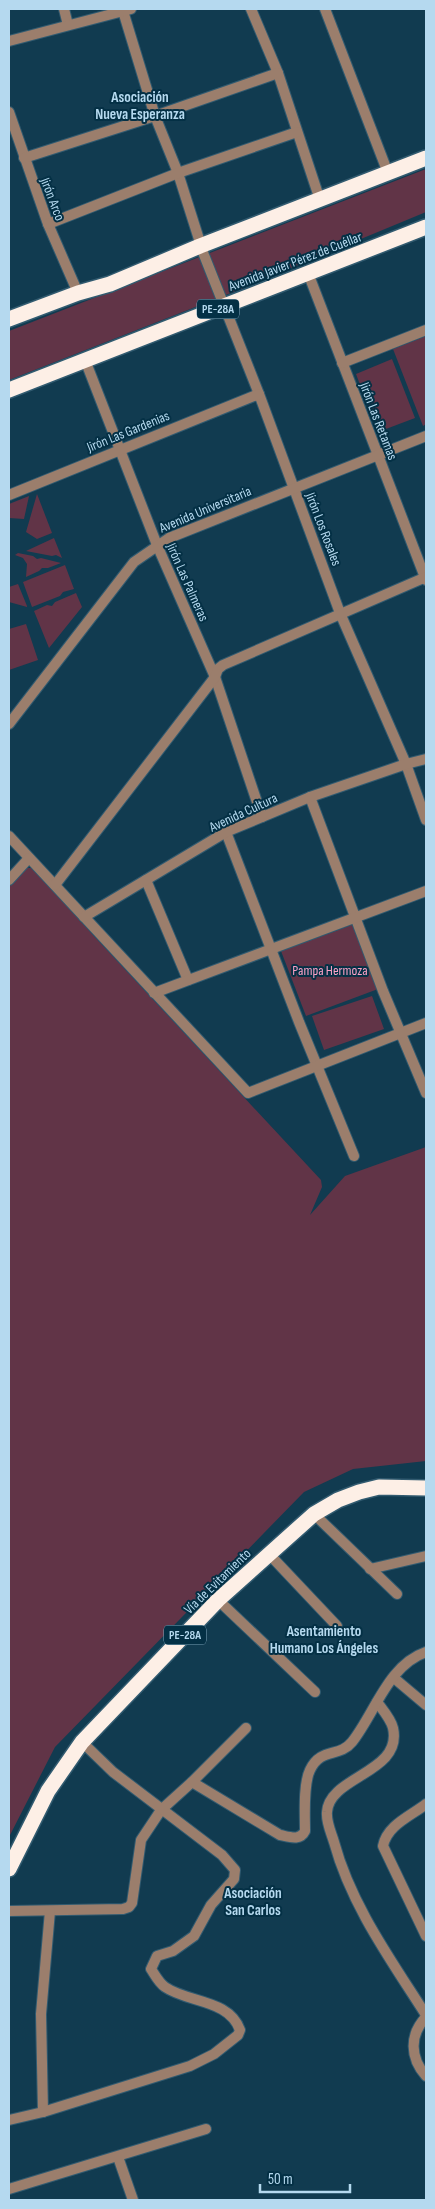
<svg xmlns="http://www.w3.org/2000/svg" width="435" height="2209" font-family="'Sofia Sans Condensed',sans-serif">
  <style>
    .green { fill: #613447 }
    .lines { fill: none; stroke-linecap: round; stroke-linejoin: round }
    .street-casing { stroke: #325b70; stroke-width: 12 }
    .highway-casing { stroke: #325b70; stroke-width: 18 }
    .street { stroke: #9b7e6c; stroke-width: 10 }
    .highway { stroke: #fdefe6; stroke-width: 15 }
    .labels { text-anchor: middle; stroke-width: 4; stroke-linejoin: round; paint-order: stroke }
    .shield { fill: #043045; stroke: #80a6bc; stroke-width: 1 }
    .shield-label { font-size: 12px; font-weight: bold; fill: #b5d9ef }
    .street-label { font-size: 14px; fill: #b5d9ef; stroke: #043045 }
    .park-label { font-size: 14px; fill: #fda2c7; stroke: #043045 }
    .neighbourhood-label { font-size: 15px; font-weight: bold; fill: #b5d9ef; stroke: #043045 }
  </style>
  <rect width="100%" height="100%" fill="#113b50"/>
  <g class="green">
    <path d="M426 169V212L221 297 9 380V331Z"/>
    <path d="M426 336V424L423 426 393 349Z"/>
    <path d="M392 359 415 418 378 432 356 374Z"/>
    <path d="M37 494 52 533 37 539 26 532Z"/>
    <path d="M29 496 24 519 9 518V504Z"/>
    <path d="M54 538 62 558 56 555 52 556 26 551Z"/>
    <path d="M18 553 33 556 37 559 41 558 61 563 48 568H42L39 571 26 577 27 564 23 558 15 555Z"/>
    <path d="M65 565 74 589 63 592 60 596 32 607 23 582Z"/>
    <path d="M18 584 27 606V607L9 602V587Z"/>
    <path d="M76 593 82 607 49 648 34 611 47 605 52 606 55 602Z"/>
    <path d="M26 624 38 660 9 670V629Z"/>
    <path d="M23 868H34L93 935 321 1180 322 1187 310 1215 345 1176 426 1147V1461L353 1469 304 1492 55 1747 9 1837V885Z"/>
    <path d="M354 924 378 989 306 1016 281 951Z"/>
    <path d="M372 996 384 1029 324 1050 312 1016Z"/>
  </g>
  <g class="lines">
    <defs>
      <g id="street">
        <path d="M64 9 68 25"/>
        <path d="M251 9 278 73 320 200"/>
        <path d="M325 9 388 173"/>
        <path d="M123 11 155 116 178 173 204 255 259 394 340 613 406 764 426 820"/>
        <path d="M9 41 131 9"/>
        <path d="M9 112 48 224 78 293"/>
        <path d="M24 158 155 116 278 73"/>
        <path d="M48 224 178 173 297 132"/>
        <path d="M308 273 426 580"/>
        <path d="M85 360 157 545 215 677 262 817"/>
        <path d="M342 363 426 330"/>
        <path d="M9 495 259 394"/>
        <path d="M9 724 134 562 169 538 426 436"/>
        <path d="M310 797 383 991 426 1093"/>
        <path d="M226 832 299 1022 354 1156"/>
        <path d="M9 836 248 1093 426 1023"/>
        <path d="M9 880 29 858"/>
        <path d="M146 880 188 980"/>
        <path d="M55 885 215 677 218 669 223 665 426 577"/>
        <path d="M84 917 226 832 310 797 406 764 426 759"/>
        <path d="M154 993 426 891"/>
        <path d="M314 1514 397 1594"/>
        <path d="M269 1554 337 1626"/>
        <path d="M370 1569 426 1556"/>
        <path d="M218 1600 315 1692"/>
        <path d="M394 1678 426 1705"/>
        <path d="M377 1702C382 1709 391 1719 393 1728 403 1773 329 1776 327 1812 326 1822 331 1832 334 1842 351 1905 391 1960 426 2015"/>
        <path d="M192 1782 280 1835C290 1837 300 1841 305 1831 305 1816 303 1784 310 1770 321 1747 339 1758 352 1742 375 1713 388 1665 426 1652"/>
        <path d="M426 1804C411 1816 387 1825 383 1846L426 1936"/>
        <path d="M9 1911 123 1909 129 1907 132 1903 141 1840 161 1810 192 1782 246 1728"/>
        <path d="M426 2017C409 2035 410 2058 426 2076"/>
        <path d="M43 2112 41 2014 50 1911"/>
        <path d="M9 2120 43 2112 190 2066 214 2054 238 2035 240 2030C229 1999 188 2003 165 1987 159 1983 155 1975 151 1969L157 1956 173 1951 194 1936 211 1905 234 1879 235 1870 222 1855 113 1772 82 1742"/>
        <path d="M118 2157 133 2200"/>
        <path d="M9 2189 206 2129"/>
      </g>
      <g id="highway">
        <path d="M9 319 78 293 110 284 200 246 426 158"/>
        <path d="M9 390 426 227"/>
        <path d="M9 1869 48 1791 82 1742 218 1600 314 1514 338 1500 359 1492 379 1487 426 1488"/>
      </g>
    </defs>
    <use href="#street" class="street-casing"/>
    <use href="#highway" class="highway-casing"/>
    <use href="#street" class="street"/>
    <use href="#highway" class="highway"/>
  </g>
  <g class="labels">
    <g class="shield">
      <rect x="197" y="299.5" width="42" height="19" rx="4"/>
      <rect x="164" y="1625.5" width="42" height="19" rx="4"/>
    </g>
    <g class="shield-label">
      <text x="218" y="313">PE-28A</text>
      <text x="185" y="1639">PE-28A</text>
    </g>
    <g class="street-label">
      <text transform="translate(53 199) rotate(69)" y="5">Jirón Arco</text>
      <text transform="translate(295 261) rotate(-21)" y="5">Avenida Javier Pérez de Cuéllar</text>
      <text transform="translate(379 421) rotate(69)" y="5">Jirón Las Retamas</text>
      <text transform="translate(128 431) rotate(-22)" y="5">Jirón Las Gardenias</text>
      <text transform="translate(205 509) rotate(-23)" y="5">Avenida Universitaria</text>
      <text transform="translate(324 529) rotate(69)" y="5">Jirón Los Rosales</text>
      <text transform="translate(188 582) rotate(66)" y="5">Jirón Las Palmeras</text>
      <text transform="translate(243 812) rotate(-25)" y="5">Avenida Cultura</text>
      <text transform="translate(217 1581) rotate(-44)" y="5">Vía de Evitamiento</text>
    </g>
    <g class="park-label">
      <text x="330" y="975">Pampa Hermoza</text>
    </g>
    <g class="neighbourhood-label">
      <text x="140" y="102">Asociación<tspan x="140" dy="17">Nueva Esperanza</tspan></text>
      <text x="324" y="1636">Asentamiento<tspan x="324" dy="17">Humano Los Ángeles</tspan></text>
      <text x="253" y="1898">Asociación<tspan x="253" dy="17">San Carlos</tspan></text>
    </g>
  </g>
  <rect width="435" height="2209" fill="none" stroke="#b5d9ef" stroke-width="20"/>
  <path d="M260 2184v8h90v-8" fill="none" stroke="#b5d9ef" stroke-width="2.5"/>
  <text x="268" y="2184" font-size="15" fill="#b5d9ef" stroke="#043045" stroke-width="4" paint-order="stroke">50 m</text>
</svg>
